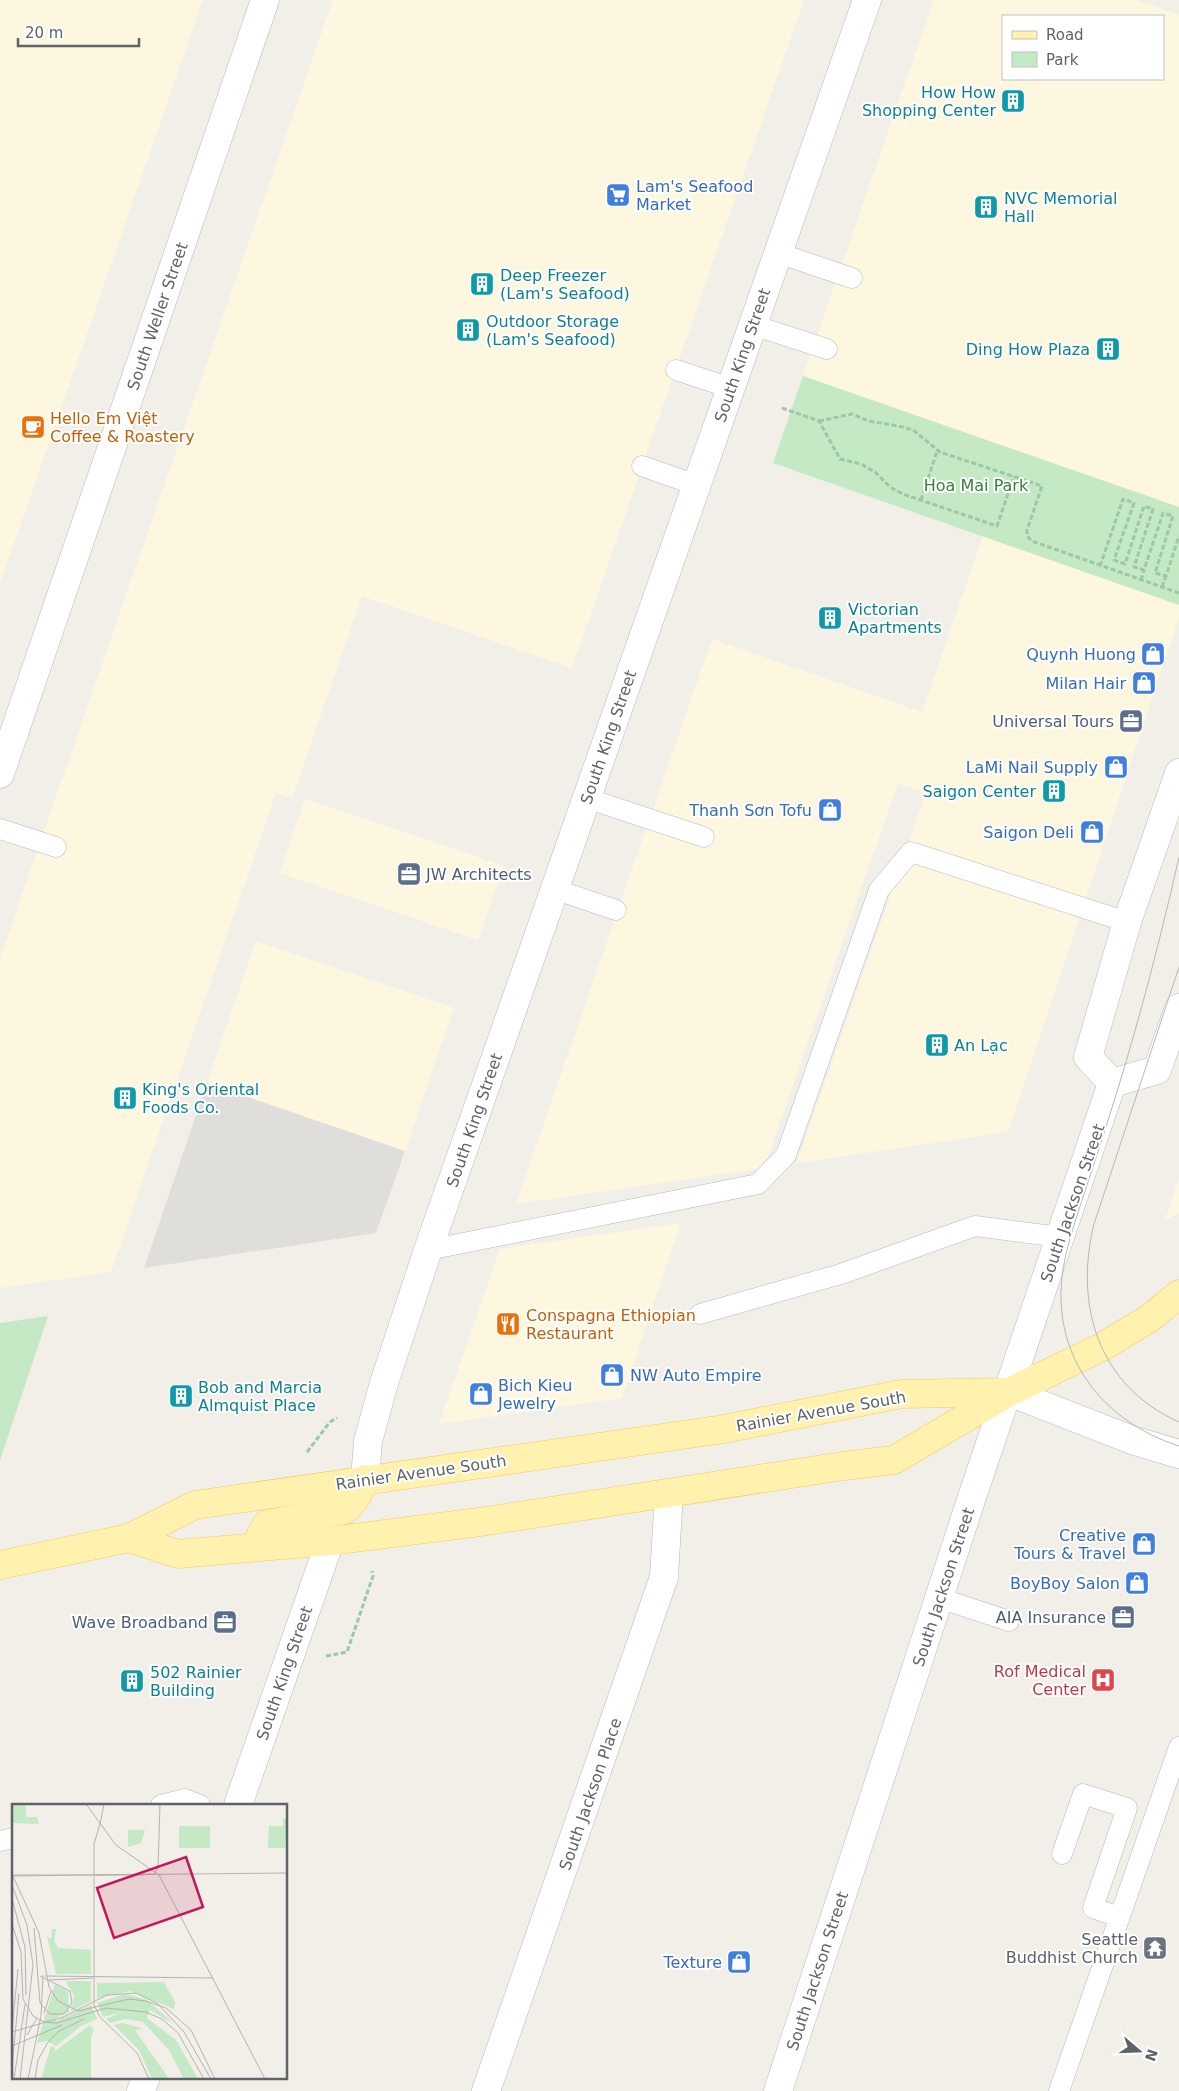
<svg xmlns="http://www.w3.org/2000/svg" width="1179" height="2091" font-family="'DejaVu Sans',sans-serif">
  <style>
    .commercial { fill: #fef7e0; fill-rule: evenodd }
    .industrial { fill: #e0deda }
    .green { fill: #c5e8c5 }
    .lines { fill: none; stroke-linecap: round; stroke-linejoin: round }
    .lane-casing { stroke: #b5b8bc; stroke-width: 21 }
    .street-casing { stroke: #b5b8bc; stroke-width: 29 }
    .secondary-casing { stroke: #b6babf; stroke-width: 29 }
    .primary-casing { stroke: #f2c960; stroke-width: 29 }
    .path { stroke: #9cc7a9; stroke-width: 3; stroke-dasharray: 5 2.5; stroke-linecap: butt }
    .lane { stroke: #fff; stroke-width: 20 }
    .street { stroke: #fff; stroke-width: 28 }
    .secondary { stroke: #fff; stroke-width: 28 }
    .primary { stroke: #fff2af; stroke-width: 28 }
    .tram { stroke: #b6b7b8; stroke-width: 1 }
    .labels { text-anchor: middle; stroke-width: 4; stroke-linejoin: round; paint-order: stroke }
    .culture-label { font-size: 16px; fill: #0d838f; stroke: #fff; text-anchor: start }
    .shop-label { font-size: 16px; fill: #366cbe; stroke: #fff; text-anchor: end }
    .street-label { font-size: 16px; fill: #5f6368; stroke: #fff }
    .food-label { font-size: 16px; fill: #c56008; stroke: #fff; text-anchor: start }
    .park-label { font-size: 16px; fill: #348238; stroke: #fff }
    .service-label { font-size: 16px; fill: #4e5e75; stroke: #fff; text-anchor: end }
    .health-label { font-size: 16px; fill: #be3a42; stroke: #fff; text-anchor: end }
    .worship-label { font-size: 16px; fill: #5b616d; stroke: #fff; text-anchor: end }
    .inset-road { fill: none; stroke: #b3b3b1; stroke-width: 1 }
    .view { fill: #c2185b; fill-opacity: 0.15; stroke: #c2185b; stroke-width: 2.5 }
    .inset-edge { fill: none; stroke: #5f6368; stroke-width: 2.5 }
  </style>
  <rect width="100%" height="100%" fill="#f1efe8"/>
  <g class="commercial">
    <path d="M0 0H203L0 584Z"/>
    <path d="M333 0H804L572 668 362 596 292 798 276 793 111 1272 0 1288V958Z"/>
    <path d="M934 0H1136L1179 15V507L803 376ZM1003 16H1163V79H1003Z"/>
    <path d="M983 536 1179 605V617L1008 1132 797 1163 926 793 898 783 764 1168 516 1204 712 639 922 712Z"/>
    <path d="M305 799 504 866 478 940 280 873Z"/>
    <path d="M256 941 454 1008 405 1151 207 1083Z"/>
    <path d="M1179 1177V1213L1165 1220Z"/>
    <path d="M681 1223 622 1398 439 1424 500 1249Z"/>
  </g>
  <path class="industrial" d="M207 1083 405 1151 376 1233 144 1268Z"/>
  <g class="green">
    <path d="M803 376 1179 507V605L773 463Z"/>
    <path d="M48 1316 0 1460V1323Z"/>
  </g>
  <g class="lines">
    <defs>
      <g id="lane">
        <path d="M778 253 852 278"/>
        <path d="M753 325 827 349"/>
        <path d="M676 370 731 388"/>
        <path d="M642 466 696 485"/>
        <path d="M586 798 704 837"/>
        <path d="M0 829 56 847"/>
        <path d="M554 889 616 910"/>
        <path d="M428 1250 758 1184 786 1155 879 890 911 852 1127 922"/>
        <path d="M700 1314 841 1274 975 1226 1060 1237"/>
        <path d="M939 1598 1009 1621"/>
        <path d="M161 1805 185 1799 200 1805"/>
        <path d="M0 1841 14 1838"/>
        <path d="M1062 1854 1083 1794 1127 1808 1093 1908 1119 1917"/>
        <path d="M1059 2091 1179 1747"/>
      </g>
      <g id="street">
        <path d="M0 774 265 0"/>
        <path d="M365 1479 368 1441 384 1383 428 1250 867 0"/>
        <path d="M238 1805 330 1541"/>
        <path d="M141 2091 146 2077"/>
        <path d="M486 2091 664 1577 669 1493"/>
      </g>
      <g id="secondary">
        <path d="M1112 1083 1088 1057 1127 922 1179 773"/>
        <path d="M1112 1083 1157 1070 1179 1008"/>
        <path d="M1009 1392 1132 1440 1179 1454"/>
        <path d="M778 2091 971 1500 1112 1083"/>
      </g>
      <g id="primary">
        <path d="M129 1538 178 1554 330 1541 487 1521 843 1466 894 1460 1009 1392 1102 1347 1150 1318 1179 1294"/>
        <path d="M254 1547 267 1524 345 1510 355 1499 365 1479"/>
        <path d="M0 1565 129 1538 195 1505 724 1429 901 1394 1008 1392"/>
      </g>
    </defs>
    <use href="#lane" class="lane-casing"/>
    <use href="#street" class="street-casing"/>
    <use href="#secondary" class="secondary-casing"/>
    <use href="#primary" class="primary-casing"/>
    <g class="path">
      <path d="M782 408 819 421 840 459 861 464 875 472 890 487 903 494 997 526 1014 476"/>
      <path d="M819 421 852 414 869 421 903 427 913 430 940 452 1042 486 1027 530V536L1032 541 1179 593"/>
      <path d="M921 500 937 451"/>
      <path d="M1100 566 1123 499 1134 503 1114 560 1125 564 1144 506 1153 509 1134 567 1144 570 1163 513 1173 516 1155 573 1166 576 1179 536"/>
      <path d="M1141 580 1144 570"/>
      <path d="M1162 587 1166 576"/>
      <path d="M307 1452 330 1422 337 1418"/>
      <path d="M326 1656 347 1652 373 1576 372 1571"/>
    </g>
    <use href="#lane" class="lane"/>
    <use href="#street" class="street"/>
    <use href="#secondary" class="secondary"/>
    <use href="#primary" class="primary"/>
    <g class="tram">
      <path d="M1179 857C1161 937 1140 1017 1116 1095 1105 1130 1094 1165 1082 1200 1074 1225 1065 1251 1062 1277 1053 1359 1104 1422 1179 1446"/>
      <path d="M1179 967 1094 1224C1074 1305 1098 1386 1179 1422"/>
    </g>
  </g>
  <defs>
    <symbol id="building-square" viewBox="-11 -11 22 22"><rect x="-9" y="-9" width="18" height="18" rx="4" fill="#0f9aa8" stroke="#fff"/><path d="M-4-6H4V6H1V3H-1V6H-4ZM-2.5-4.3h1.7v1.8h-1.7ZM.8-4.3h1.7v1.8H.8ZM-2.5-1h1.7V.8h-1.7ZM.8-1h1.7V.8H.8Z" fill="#fff"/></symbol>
    <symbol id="supermarket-square" viewBox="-11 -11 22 22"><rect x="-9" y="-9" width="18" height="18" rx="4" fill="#3f7fe0" stroke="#fff"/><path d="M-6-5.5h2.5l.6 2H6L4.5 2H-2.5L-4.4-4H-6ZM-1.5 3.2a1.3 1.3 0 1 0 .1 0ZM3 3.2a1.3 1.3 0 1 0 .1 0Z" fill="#fff"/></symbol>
    <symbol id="cafe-square" viewBox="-11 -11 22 22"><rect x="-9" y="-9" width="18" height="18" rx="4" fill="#e8710a" stroke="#fff"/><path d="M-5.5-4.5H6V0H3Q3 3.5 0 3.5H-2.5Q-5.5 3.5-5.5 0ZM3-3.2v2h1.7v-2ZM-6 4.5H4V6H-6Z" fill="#fff"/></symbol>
    <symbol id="shop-square" viewBox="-11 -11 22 22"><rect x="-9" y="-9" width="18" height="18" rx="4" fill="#3f7fe0" stroke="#fff"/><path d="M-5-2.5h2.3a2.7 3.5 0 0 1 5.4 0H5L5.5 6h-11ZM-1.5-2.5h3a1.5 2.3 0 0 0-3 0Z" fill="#fff"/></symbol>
    <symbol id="office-square" viewBox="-11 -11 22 22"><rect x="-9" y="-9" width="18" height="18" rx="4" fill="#5c6f8a" stroke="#fff"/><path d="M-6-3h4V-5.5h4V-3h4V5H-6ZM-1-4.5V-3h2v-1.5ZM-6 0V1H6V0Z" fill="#fff"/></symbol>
    <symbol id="restaurant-square" viewBox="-11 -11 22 22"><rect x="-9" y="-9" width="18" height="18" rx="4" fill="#e8710a" stroke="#fff"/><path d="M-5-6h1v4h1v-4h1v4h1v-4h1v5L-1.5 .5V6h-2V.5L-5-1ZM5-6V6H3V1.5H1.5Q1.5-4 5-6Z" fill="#fff"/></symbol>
    <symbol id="hospital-square" viewBox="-11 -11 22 22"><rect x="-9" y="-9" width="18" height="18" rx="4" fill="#e0444e" stroke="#fff"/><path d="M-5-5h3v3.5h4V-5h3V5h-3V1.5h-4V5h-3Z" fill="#fff"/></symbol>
    <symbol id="temple-square" viewBox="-11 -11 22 22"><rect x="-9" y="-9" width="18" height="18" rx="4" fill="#6b7280" stroke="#fff"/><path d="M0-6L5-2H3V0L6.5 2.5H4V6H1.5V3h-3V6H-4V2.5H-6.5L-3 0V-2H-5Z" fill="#fff"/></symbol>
  </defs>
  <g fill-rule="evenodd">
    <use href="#building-square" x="999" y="87" width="28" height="28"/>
    <use href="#supermarket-square" x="604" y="181" width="28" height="28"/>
    <use href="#building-square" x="972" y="193" width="28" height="28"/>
    <use href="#building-square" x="468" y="270" width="28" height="28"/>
    <use href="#building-square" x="454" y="316" width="28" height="28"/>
    <use href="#building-square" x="1094" y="335" width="28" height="28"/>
    <use href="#cafe-square" x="19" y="413" width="28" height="28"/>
    <use href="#building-square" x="816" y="604" width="28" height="28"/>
    <use href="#shop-square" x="1139" y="640" width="28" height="28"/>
    <use href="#shop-square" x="1130" y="669" width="28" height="28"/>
    <use href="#office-square" x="1117" y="707" width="28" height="28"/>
    <use href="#shop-square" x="1102" y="753" width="28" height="28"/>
    <use href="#building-square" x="1040" y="777" width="28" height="28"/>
    <use href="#shop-square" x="816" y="796" width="28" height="28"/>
    <use href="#shop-square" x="1078" y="818" width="28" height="28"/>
    <use href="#office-square" x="395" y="860" width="28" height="28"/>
    <use href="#building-square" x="923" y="1031" width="28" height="28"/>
    <use href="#building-square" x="111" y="1084" width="28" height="28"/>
    <use href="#restaurant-square" x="494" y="1310" width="28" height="28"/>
    <use href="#shop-square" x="598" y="1361" width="28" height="28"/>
    <use href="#shop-square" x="467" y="1380" width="28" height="28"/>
    <use href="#building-square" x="167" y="1382" width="28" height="28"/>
    <use href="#shop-square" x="1130" y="1530" width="28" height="28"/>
    <use href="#shop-square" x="1123" y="1569" width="28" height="28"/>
    <use href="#office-square" x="1109" y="1603" width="28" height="28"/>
    <use href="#office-square" x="211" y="1608" width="28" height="28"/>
    <use href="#hospital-square" x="1089" y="1666" width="28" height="28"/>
    <use href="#building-square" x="118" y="1667" width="28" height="28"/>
    <use href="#temple-square" x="1141" y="1934" width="28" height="28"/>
    <use href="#shop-square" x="725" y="1948" width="28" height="28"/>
  </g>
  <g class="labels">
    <g class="culture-label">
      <text x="996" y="98" text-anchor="end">How How<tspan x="996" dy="18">Shopping Center</tspan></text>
      <text x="1004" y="204">NVC Memorial<tspan x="1004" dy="18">Hall</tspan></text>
      <text x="500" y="281">Deep Freezer<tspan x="500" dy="18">(Lam's Seafood)</tspan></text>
      <text x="486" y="327">Outdoor Storage<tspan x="486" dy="18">(Lam's Seafood)</tspan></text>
      <text x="1090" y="355" text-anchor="end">Ding How Plaza</text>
      <text x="848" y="615">Victorian<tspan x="848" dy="18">Apartments</tspan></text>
      <text x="1036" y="797" text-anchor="end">Saigon Center</text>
      <text x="954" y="1051">An Lạc</text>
      <text x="142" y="1095">King's Oriental<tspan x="142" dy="18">Foods Co.</tspan></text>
      <text x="198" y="1393">Bob and Marcia<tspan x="198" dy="18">Almquist Place</tspan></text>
      <text x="150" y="1678">502 Rainier<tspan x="150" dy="18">Building</tspan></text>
    </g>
    <g class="shop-label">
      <text x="636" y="192" text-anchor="start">Lam's Seafood<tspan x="636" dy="18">Market</tspan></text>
      <text x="1136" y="660">Quynh Huong</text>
      <text x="1126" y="689">Milan Hair</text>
      <text x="1098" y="773">LaMi Nail Supply</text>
      <text x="812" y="816">Thanh Sơn Tofu</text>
      <text x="1074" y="838">Saigon Deli</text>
      <text x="630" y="1381" text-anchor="start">NW Auto Empire</text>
      <text x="498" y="1391" text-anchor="start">Bich Kieu<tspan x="498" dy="18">Jewelry</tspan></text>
      <text x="1126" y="1541">Creative<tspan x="1126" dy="18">Tours &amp; Travel</tspan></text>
      <text x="1120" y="1589">BoyBoy Salon</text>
      <text x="722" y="1968">Texture</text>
    </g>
    <g class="street-label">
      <text transform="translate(157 316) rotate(-71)" y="6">South Weller Street</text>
      <text transform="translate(742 355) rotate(-71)" y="6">South King Street</text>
      <text transform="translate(608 737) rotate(-71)" y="6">South King Street</text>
      <text transform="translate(474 1120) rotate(-71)" y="6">South King Street</text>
      <text transform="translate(1072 1203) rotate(-71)" y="6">South Jackson Street</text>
      <text transform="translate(821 1411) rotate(-10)" y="6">Rainier Avenue South</text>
      <text transform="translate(421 1472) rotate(-8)" y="6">Rainier Avenue South</text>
      <text transform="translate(943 1587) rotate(-72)" y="6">South Jackson Street</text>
      <text transform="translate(284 1673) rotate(-71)" y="6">South King Street</text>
      <text transform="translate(590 1794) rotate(-71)" y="6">South Jackson Place</text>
      <text transform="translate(817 1971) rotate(-72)" y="6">South Jackson Street</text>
    </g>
    <g class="food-label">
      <text x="50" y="424">Hello Em Việt<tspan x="50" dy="18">Coffee &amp; Roastery</tspan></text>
      <text x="526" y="1321">Conspagna Ethiopian<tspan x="526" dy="18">Restaurant</tspan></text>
    </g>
    <g class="park-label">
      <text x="976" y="491">Hoa Mai Park</text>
    </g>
    <g class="service-label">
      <text x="1114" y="727">Universal Tours</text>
      <text x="426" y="880" text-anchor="start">JW Architects</text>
      <text x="1106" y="1623">AIA Insurance</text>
      <text x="208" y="1628">Wave Broadband</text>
    </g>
    <g class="health-label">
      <text x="1086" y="1677">Rof Medical<tspan x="1086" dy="18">Center</tspan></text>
    </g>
    <g class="worship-label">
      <text x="1138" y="1945">Seattle<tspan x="1138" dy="18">Buddhist Church</tspan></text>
    </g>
  </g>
  <g transform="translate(12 1804)">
    <rect width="275" height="275" fill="#f1efe8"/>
    <path d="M0 0H14V13H25L27 20 0 19ZM271 15H275L273 44H256L257 22H271ZM167 22H198V44H167ZM116 26H133L129 39 116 43ZM40 125H44L42 137 46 144 79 146V170H44L35 132 39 135ZM53 177H79V197L44 214V217L79 201 85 215 69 222 44 242 35 237 25 239 43 180 56 187 57 208 60 204 62 191ZM152 178 163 198 162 205 118 187 85 194V179ZM113 190 134 195 162 220 138 206 135 214 164 236 186 275H172L157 246 131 218 113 215 98 219 94 215 110 208 92 213 90 211 85 199ZM111 219 132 225 123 226 157 275H140L127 246 102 221ZM78 221 82 226 79 233V275H29L39 242 43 244 42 248Z" fill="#c5e8c5"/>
    <path class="inset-road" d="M74 0 104 41 147 71M88 20 82 40V201L88 213 125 249 137 275M88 20 92 0M0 70 27 129 37 183 46 197 66 207 117 195 134 197 154 204 179 226 203 275M0 71H132M83 71 275 69M147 71 253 275M0 72 142 70 146 64 148 0M0 81 15 121 21 161 8 275M0 95 13 143 14 191M0 120 9 148 11 195 21 212 32 218 45 219 94 204 134 208 150 215 166 229 192 275M22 124 28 199 38 210H52L60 199 58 187 28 172M33 172 201 174M37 176 81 174M32 209 39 187M0 225 6 165M0 228 51 213 95 191 124 189 145 199 172 228 199 275M15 231 25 214M0 242 50 221M0 263 7 189M2 275 13 200M16 275 29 212 31 171M23 275 26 256 36 238 47 227 72 215"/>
    <path class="view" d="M174 53 191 103 102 134 85 84Z"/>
    <rect width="275" height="275" class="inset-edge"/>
  </g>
  <rect x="1002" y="15" width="162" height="65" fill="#ffffff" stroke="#bfc1c3"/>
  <rect x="1012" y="31" width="25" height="8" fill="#fff2af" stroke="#bfc1c3"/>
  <text x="1046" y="40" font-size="15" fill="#5f6368">Road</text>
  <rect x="1012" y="52" width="25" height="15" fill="#c5e8c5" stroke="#bfc1c3"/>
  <text x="1046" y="65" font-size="15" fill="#5f6368">Park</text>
  <g transform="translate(1139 2051) rotate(109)" stroke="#ffffff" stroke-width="4" paint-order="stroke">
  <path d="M0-4L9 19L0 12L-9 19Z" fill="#5f6368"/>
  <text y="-8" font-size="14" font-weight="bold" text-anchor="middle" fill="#5f6368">N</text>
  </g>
  <path d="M18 38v8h121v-8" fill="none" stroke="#5f6368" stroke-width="2.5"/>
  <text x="25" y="38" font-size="15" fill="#5f6368" stroke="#ffffff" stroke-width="4" paint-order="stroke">20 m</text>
</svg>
